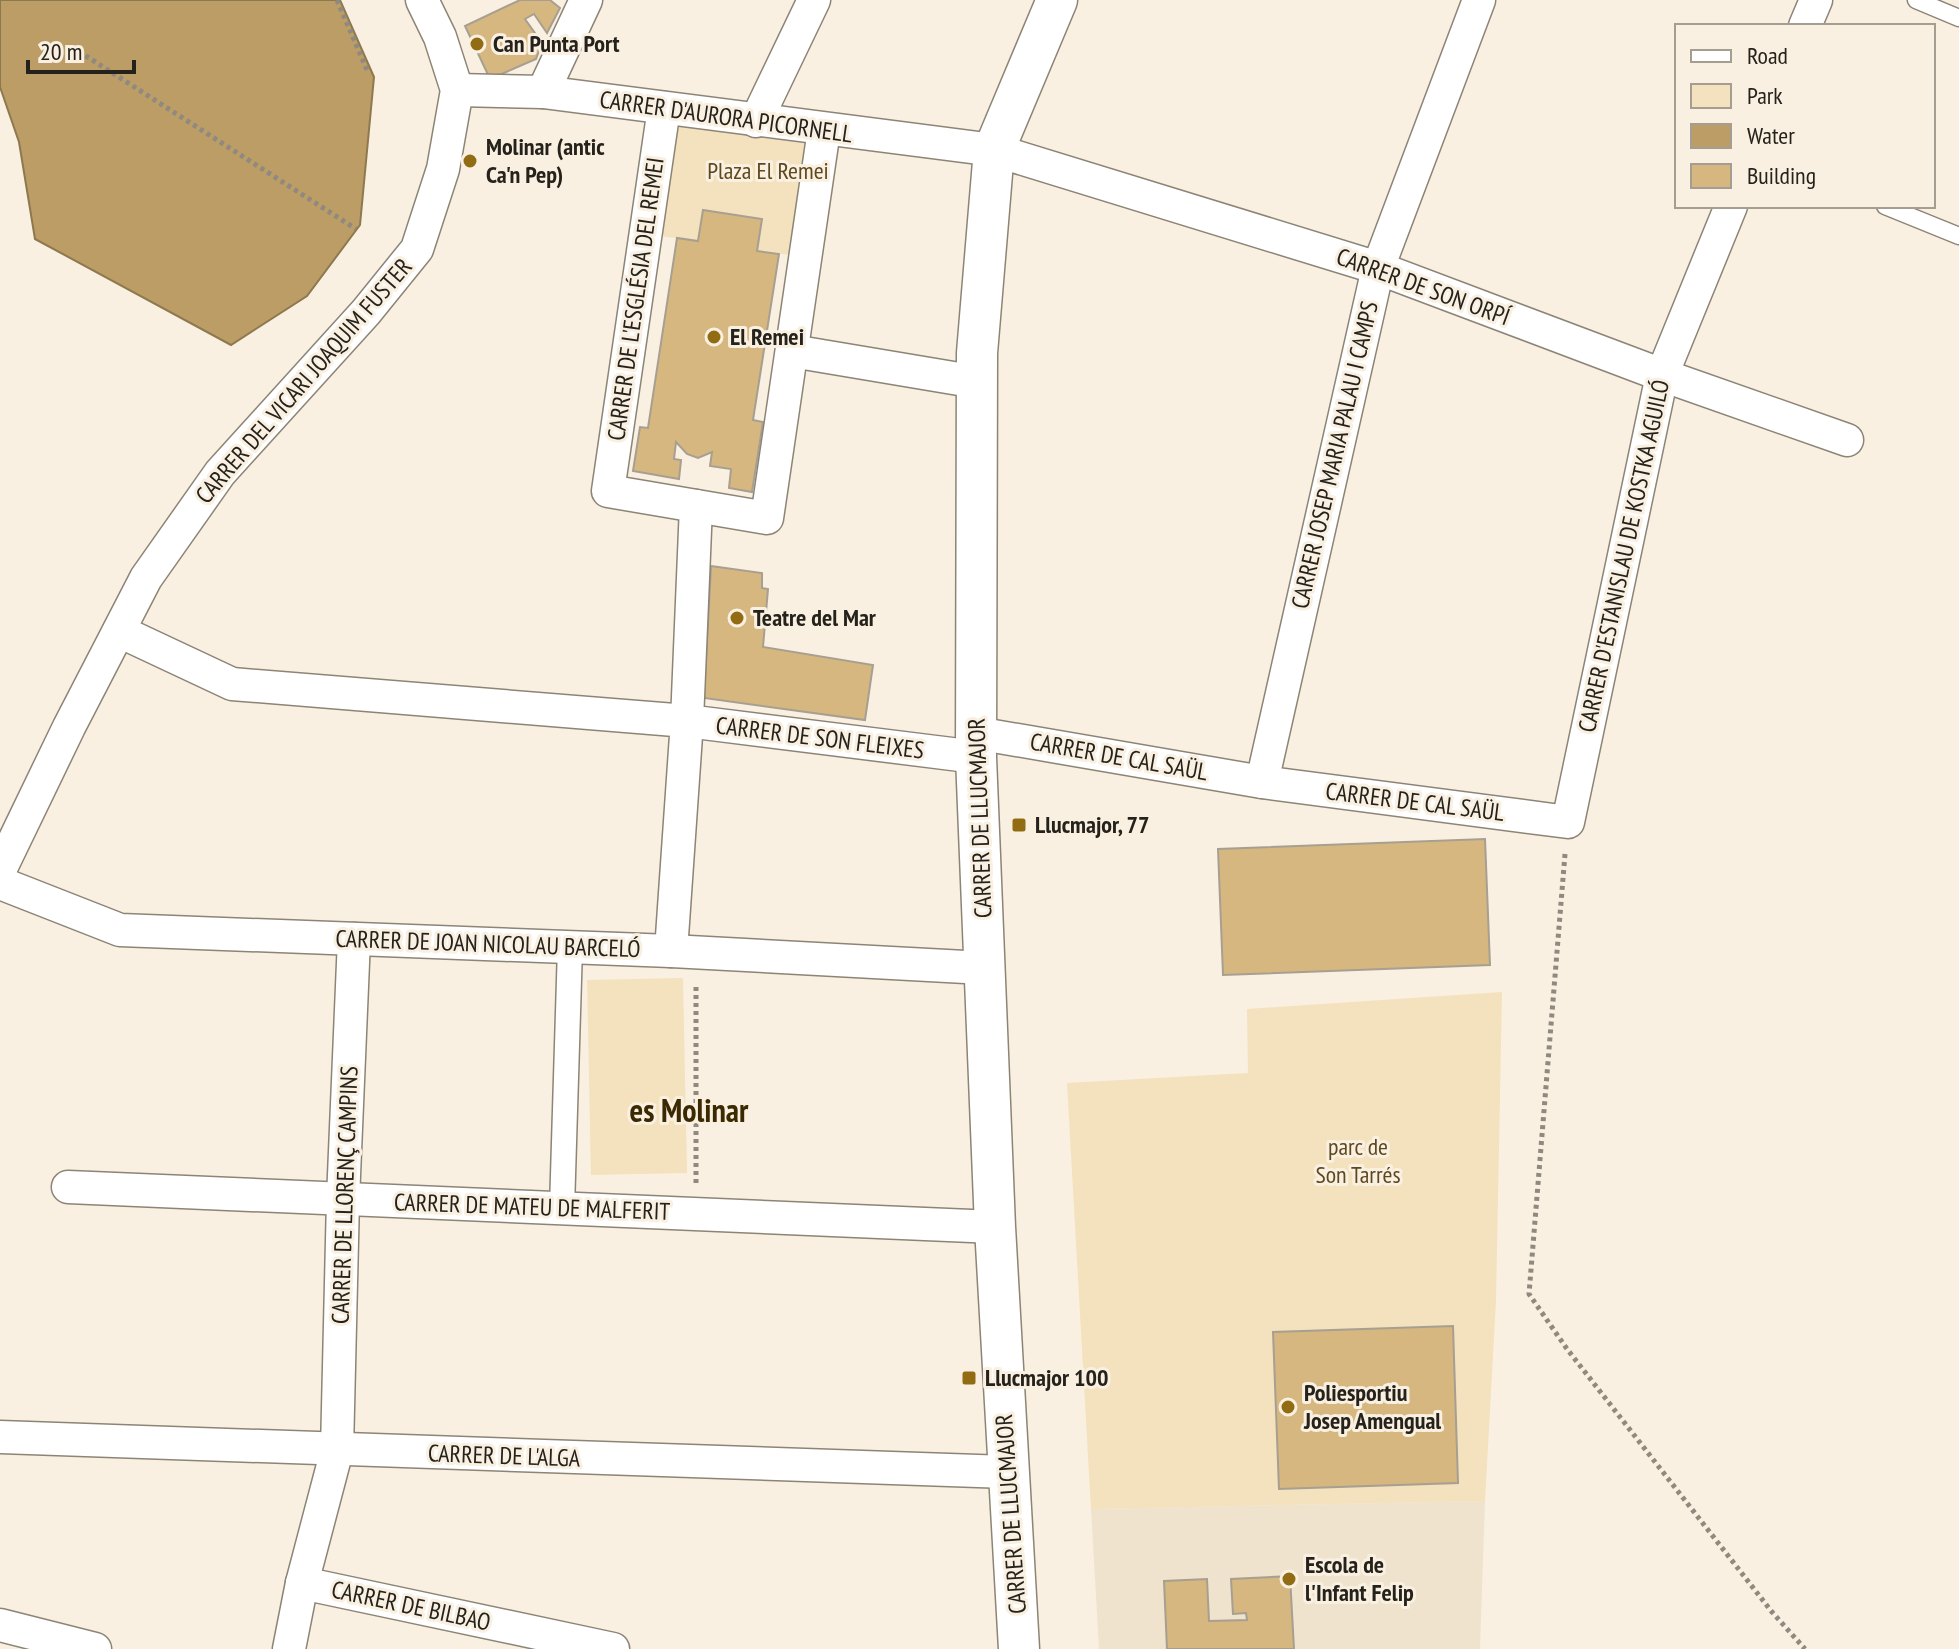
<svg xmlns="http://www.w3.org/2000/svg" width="1959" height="1649" font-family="'PT Sans Narrow',sans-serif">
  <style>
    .built { fill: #efe3cd }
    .green { fill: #f4e1bd }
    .water { fill: #bb9d65; stroke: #8e784f; stroke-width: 2 }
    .building { fill: #d6b77f; stroke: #a79f91; stroke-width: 2 }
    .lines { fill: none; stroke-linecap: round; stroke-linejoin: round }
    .service-casing { stroke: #8c8476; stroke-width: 19 }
    .pedestrian-casing { stroke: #8c8476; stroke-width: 27 }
    .minor-casing { stroke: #8c8476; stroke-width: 35 }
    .tertiary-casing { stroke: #8c8476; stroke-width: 43 }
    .path { stroke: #8f897f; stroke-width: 5; stroke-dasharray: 4 4; stroke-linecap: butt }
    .service { stroke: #fff; stroke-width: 16 }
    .pedestrian { stroke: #fff; stroke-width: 24 }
    .minor { stroke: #fff; stroke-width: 32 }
    .tertiary { stroke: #fff; stroke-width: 40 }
    .poi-dot { fill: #926c13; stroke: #f9f0e1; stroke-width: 3 }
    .labels { text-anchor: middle; stroke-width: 6; stroke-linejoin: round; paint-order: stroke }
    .poi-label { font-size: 24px; font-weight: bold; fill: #25221c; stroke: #f9f0e1; text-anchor: start }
    .street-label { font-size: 24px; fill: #25221c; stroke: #f9f0e1 }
    .park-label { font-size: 24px; fill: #5e481d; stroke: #f9f0e1 }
    .district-label { font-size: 32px; font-weight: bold; fill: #3b2901; stroke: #f9f0e1 }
  </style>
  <rect width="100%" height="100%" fill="#f9f0e1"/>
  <path class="built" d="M1485 1501 1480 1649H1099L1091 1509Z"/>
  <g class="green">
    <path d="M664 108 824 130 806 257 757 251 761 219 704 210 698 241 645 234Z"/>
    <path d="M683 978 687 1173 591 1175 587 980Z"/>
    <path d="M1502 992 1496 1300 1485 1501 1091 1509 1067 1083 1248 1073 1247 1009Z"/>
  </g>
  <path class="water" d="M0 0H340L374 77 360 225 307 296 231 345 35 239 19 142 0 87Z"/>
  <g class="building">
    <path d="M520 0H550L560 8 547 33 534 14 525 19 542 43 536 59 490 79 465 26Z"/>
    <path d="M703 210 762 219 757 251 779 254 753 420 763 422 752 492 729 488 731 469 710 466 712 452 698 458 687 454 676 442 674 459 681 460 679 479 633 471 640 427 648 428 677 238 698 241Z"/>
    <path d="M711 566 762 573V588L768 589 763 647 873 665 865 720 704 698Z"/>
    <path d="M1485 839 1490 965 1223 975 1218 849Z"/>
    <path d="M1453 1326 1458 1483 1279 1489 1273 1332Z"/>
    <path d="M1290 1576 1294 1649H1167L1164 1581 1207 1579 1209 1621 1247 1620 1246 1613 1233 1614 1231 1579Z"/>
  </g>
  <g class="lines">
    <defs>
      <g id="service">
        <path d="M1916 0 1959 18"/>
        <path d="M1885 206 1959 236"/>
      </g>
      <path id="pedestrian" d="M562 1208 570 947"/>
      <g id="minor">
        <path d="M1805 26 1816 0"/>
        <path d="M457 90 543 92 994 150 1378 268 1662 375 1847 440"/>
        <path d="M543 92 586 0"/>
        <path d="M664 108 608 491 767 518 824 130"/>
        <path d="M756 121 814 0"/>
        <path d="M792 351 977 382"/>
        <path d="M696 506 687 721 976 757"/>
        <path d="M119 631 232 684 687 721 671 951"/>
        <path d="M976 733 1262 782 1568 822 1662 375 1731 206"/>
        <path d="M1262 782 1378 268 1479 0"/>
        <path d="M0 870 69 727 146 578 220 473 366 312 417 249 443 169 457 90 440 37 422 0"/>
        <path d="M0 883 120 930 671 951 984 968"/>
        <path d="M68 1187 995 1227"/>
        <path d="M0 1437 1007 1472"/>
        <path d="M302 1583 613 1649"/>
        <path d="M0 1625 95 1649"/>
        <path d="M289 1649 302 1583 337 1450 343 1199 354 939"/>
      </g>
      <path id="tertiary" d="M1019 1649 995 1227 976 757 977 353 994 150 1057 0"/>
    </defs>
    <use href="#service" class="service-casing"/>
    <use href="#pedestrian" class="pedestrian-casing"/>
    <use href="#minor" class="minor-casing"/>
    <use href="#tertiary" class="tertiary-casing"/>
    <g class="path">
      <path d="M337 0 368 72"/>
      <path d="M72 47 356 229"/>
      <path d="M1565 854 1529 1294 1567 1349 1772 1612 1805 1649"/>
      <path d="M696 1183V985"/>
    </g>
    <use href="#service" class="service"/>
    <use href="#pedestrian" class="pedestrian"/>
    <use href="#minor" class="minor"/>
    <use href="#tertiary" class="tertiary"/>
  </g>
  <g class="poi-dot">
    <circle cx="477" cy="44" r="8"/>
    <circle cx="470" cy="161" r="8"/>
    <circle cx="714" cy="337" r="8"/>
    <circle cx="737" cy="618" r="8"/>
    <rect x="1011" y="817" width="16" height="16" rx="4"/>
    <rect x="961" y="1370" width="16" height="16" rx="4"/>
    <circle cx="1288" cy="1407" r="8"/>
    <circle cx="1289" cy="1579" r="8"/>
  </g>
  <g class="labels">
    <g class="poi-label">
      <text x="493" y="52">Can Punta Port</text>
      <text x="486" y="155">Molinar (antic<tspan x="486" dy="28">Ca'n Pep)</tspan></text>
      <text x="730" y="345">El Remei</text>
      <text x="753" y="626">Teatre del Mar</text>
      <text x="1035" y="833">Llucmajor, 77</text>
      <text x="985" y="1386">Llucmajor 100</text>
      <text x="1304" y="1401">Poliesportiu<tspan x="1304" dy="28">Josep Amengual</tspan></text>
      <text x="1305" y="1573">Escola de<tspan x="1305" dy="28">l'Infant Felip</tspan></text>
    </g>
    <g class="street-label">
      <text transform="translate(726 117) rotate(8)" y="8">CARRER D'AURORA PICORNELL</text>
      <text transform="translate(1423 287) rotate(20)" y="8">CARRER DE SON ORPÍ</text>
      <text transform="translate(636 299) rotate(-82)" y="8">CARRER DE L'ESGLÉSIA DEL REMEI</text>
      <text transform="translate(304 381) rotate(-49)" y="8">CARRER DEL VICARI JOAQUIM FUSTER</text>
      <text transform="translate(1335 455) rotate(-77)" y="8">CARRER JOSEP MARIA PALAU I CAMPS</text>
      <text transform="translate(1624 556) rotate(-78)" y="8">CARRER D'ESTANISLAU DE KOSTKA AGUILÓ</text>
      <text transform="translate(820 738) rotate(7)" y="8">CARRER DE SON FLEIXES</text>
      <text transform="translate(1119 757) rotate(10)" y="8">CARRER DE CAL SAÜL</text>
      <text transform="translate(1415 802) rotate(7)" y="8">CARRER DE CAL SAÜL</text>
      <text transform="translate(980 818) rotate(-92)" y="8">CARRER DE LLUCMAJOR</text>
      <text transform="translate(488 944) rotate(2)" y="8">CARRER DE JOAN NICOLAU BARCELÓ</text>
      <text transform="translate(345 1195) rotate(-88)" y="8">CARRER DE LLORENÇ CAMPINS</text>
      <text transform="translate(532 1207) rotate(2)" y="8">CARRER DE MATEU DE MALFERIT</text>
      <text transform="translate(504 1456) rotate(2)" y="8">CARRER DE L'ALGA</text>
      <text transform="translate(1011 1514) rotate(-94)" y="8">CARRER DE LLUCMAJOR</text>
      <text transform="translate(411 1606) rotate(12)" y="8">CARRER DE BILBAO</text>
    </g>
    <g class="park-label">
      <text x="768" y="179">Plaza El Remei</text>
      <text x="1358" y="1155">parc de<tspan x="1358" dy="28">Son Tarrés</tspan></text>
    </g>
    <g class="district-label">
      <text x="689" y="1122">es Molinar</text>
    </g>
  </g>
  <rect x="1675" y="24" width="260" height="184" fill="#f9f0e1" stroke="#a49e92" stroke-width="2"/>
  <rect x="1691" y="50" width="40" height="12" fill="#ffffff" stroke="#a49e92" stroke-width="2"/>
  <text x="1747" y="64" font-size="24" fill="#25221c">Road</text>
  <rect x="1691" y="84" width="40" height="24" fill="#f4e1bd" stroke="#a49e92" stroke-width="2"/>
  <text x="1747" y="104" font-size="24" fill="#25221c">Park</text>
  <rect x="1691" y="124" width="40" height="24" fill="#bb9d65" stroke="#a49e92" stroke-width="2"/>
  <text x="1747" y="144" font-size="24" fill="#25221c">Water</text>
  <rect x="1691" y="164" width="40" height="24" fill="#d6b77f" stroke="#a49e92" stroke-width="2"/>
  <text x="1747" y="184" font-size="24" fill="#25221c">Building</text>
  <path d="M28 60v12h106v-12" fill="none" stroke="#25221c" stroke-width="4"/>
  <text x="40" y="60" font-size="24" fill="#25221c" stroke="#f9f0e1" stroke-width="6" paint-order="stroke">20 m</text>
</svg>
